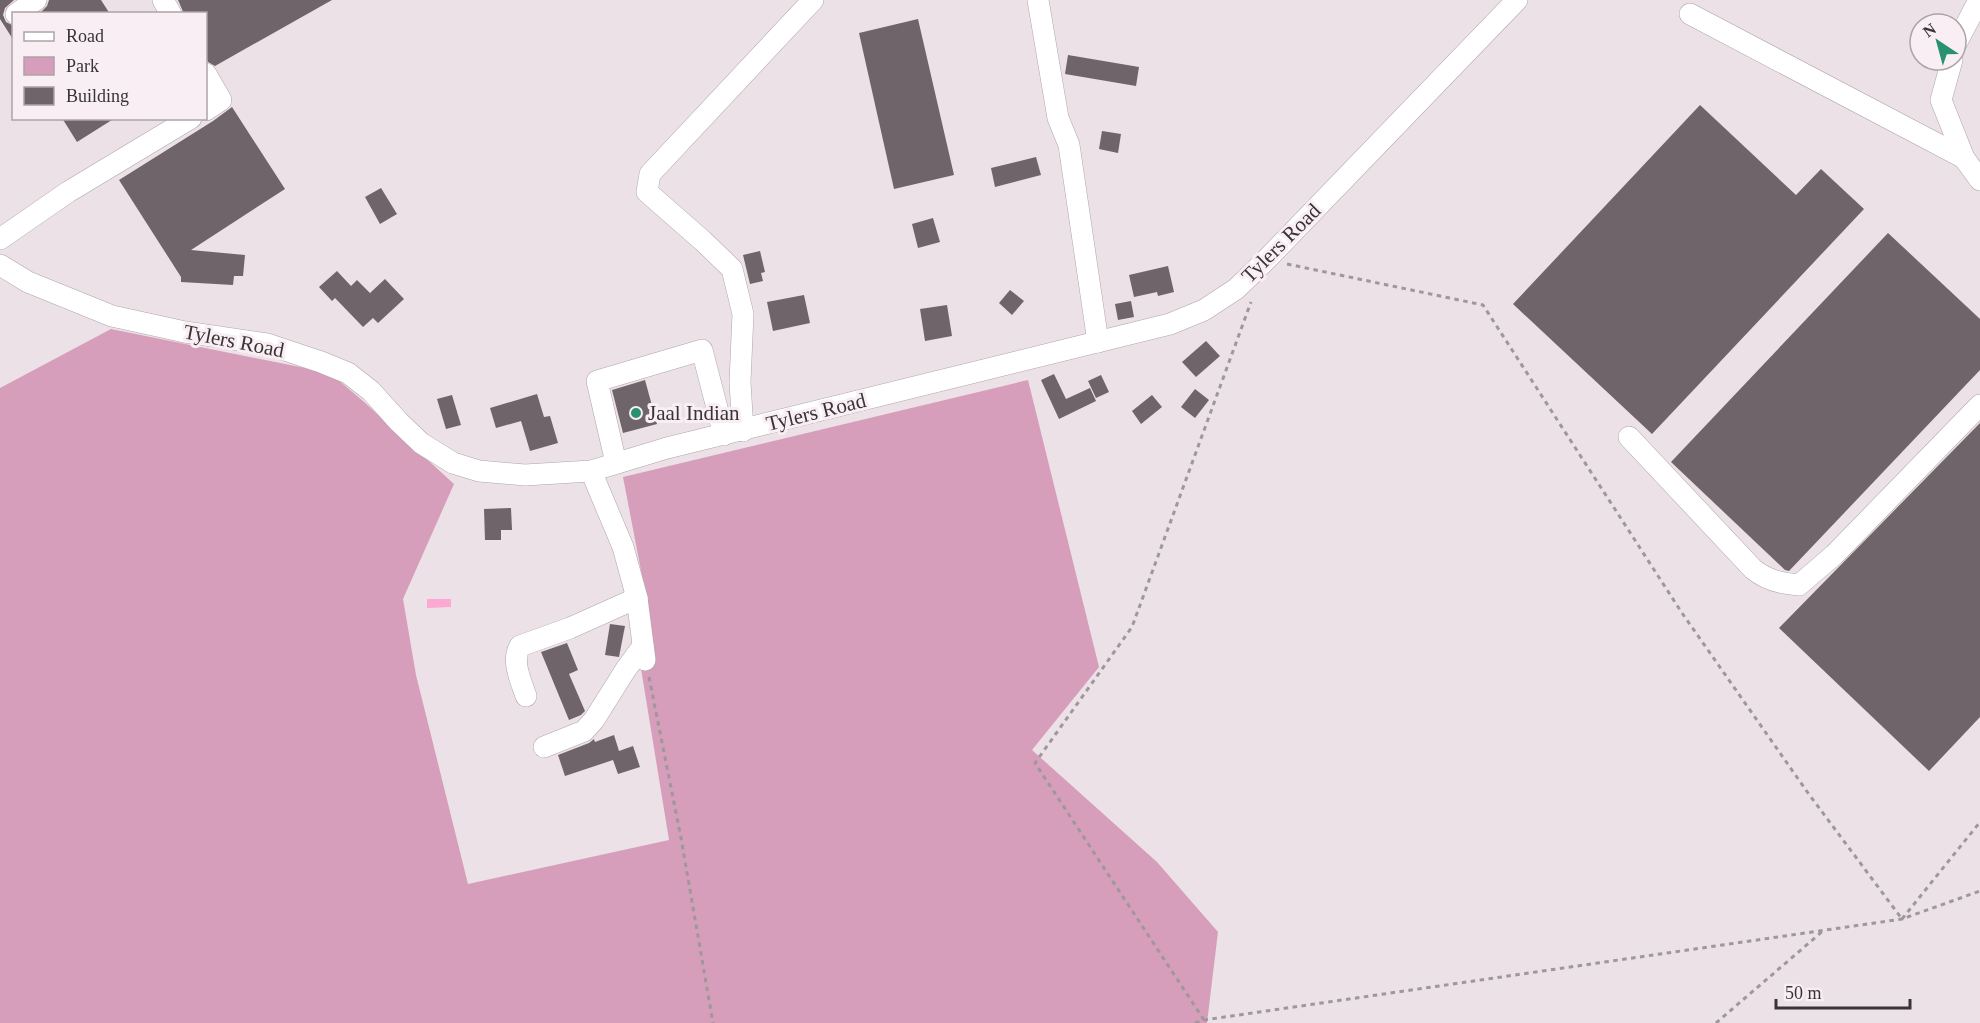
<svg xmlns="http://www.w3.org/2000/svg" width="1980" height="1023" font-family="'Times New Roman',serif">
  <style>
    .green { fill: #d79ebb }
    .water { fill: #fba8d3 }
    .building { fill: #6e6469 }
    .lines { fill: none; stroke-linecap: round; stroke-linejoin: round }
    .minor-casing { stroke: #afa5a9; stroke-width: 22 }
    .path { stroke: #9e979b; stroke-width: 3; stroke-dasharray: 4.5 4.5; stroke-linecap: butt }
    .minor { stroke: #fff; stroke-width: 21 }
    .poi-dot { fill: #279170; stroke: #f9eef3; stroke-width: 2 }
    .labels { text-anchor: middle; stroke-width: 6; stroke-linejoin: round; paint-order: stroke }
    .street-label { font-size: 21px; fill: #383436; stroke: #f9eef3 }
    .poi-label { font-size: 21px; fill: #383436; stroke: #f9eef3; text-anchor: start }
  </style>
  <rect width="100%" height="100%" fill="#ebe1e6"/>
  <path class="green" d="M111 329 330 373 363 401 454 484 403 599 416 675 468 884 669 840 628 589 643 581 623 477 1028 380 1099 667 1032 750 1157 862 1218 932 1207 1023H0V388Z"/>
  <path class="water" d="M427 599H451V607L427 608Z"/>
  <g class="building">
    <path d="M0 0H14L5 8 3 15 6 22 14 26V41L0 19Z"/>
    <path d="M49 0H101L110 14H39L47 6Z"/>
    <path d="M178 0H332L215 66 208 62 206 57V14H184Z"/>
    <path d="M918 19 954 175 894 189 859 33Z"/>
    <path d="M1068 55 1139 67 1136 86 1065 74Z"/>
    <path d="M1700 105 1796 195 1821 169 1864 209 1652 434 1513 304Z"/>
    <path d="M232 107 285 189 191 250 245 255 243 276H234L233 285 181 282V277L119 180 213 121Z"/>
    <path d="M62 118H115L77 142Z"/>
    <path d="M1102 131 1121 134 1118 153 1099 149Z"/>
    <path d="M1036 157 1041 175 995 187 991 168Z"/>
    <path d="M381 188 397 214 380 224 365 197Z"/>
    <path d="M933 218 940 242 918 248 912 224Z"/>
    <path d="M1888 233 1980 319V370L1789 571 1785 570 1671 462Z"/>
    <path d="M760 251 765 272 761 273 763 281 750 284 743 255Z"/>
    <path d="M1168 266 1174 292 1158 296 1157 292 1134 297 1129 275Z"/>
    <path d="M337 271 351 286 357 280 370 293 385 279 404 299 378 323 373 318 363 327 335 298 332 301 319 287Z"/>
    <path d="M1010 290 1024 301 1012 315 999 303Z"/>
    <path d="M804 295 810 323 773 331 767 302Z"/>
    <path d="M1131 301 1134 317 1118 320 1115 304Z"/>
    <path d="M947 305 952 336 925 341 920 309Z"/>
    <path d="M1206 341 1220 356 1196 377 1182 362Z"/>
    <path d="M1054 374 1066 399 1090 388 1096 401 1059 419 1041 380Z"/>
    <path d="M1101 375 1109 392 1096 398 1088 381Z"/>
    <path d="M645 380 657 424 623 433 612 390Z"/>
    <path d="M1195 389 1209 400 1195 418 1181 407Z"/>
    <path d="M537 394 544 417 550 416 558 443 530 451 521 421 496 428 490 408Z"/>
    <path d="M452 395 461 425 446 429 437 399Z"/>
    <path d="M1152 395 1162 407 1141 424 1132 411Z"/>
    <path d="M1980 423V717L1929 771 1779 628Z"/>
    <path d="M511 508 512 530H501V540H485L484 509Z"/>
    <path d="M610 624 625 626 619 657 605 655Z"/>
    <path d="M567 643 578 670 569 674 585 711 581 715 569 720 541 652Z"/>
    <path d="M614 735 619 751 633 746 640 767 618 774 613 760 565 776 558 755 589 743 594 739 595 742Z"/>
  </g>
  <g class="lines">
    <defs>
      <g id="minor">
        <path d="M163 0 171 14"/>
        <path d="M1038 0 1058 118 1069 145 1098 342"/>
        <path d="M16 14 36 0"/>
        <path d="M1690 14 1964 158"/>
        <path d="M1956 44 1979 0"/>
        <path d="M1952 60 1941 100 1964 158 1980 180"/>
        <path d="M206 74 221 100 206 110"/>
        <path d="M0 239 68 192 191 118"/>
        <path d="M0 265 28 282 112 316 185 332 267 344 321 362 348 373 371 391 399 422 421 443 453 463 479 471 525 475 591 471 667 448 1170 324 1204 310 1236 289 1267 259 1517 0"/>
        <path d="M743 431 740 382 743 314 732 269 703 241 647 192 650 174 813 0"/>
        <path d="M1629 437 1753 569C1766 580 1781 584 1799 585L1834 555 1980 405"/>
        <path d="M616 463 597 381 702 350 724 435"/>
        <path d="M591 471 623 547 637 598 645 660"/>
        <path d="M526 696C521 681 511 661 520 646L570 628 637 598"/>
        <path d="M544 747 584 731 594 720 626 669 643 646"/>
      </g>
    </defs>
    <use href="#minor" class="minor-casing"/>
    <g class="path">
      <path d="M1287 264 1483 305 1682 613 1808 793 1902 919"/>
      <path d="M649 677 681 838 713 1023"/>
      <path d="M1902 919 1980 822"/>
      <path d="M1204 1020 1035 763 1132 627 1251 302"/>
      <path d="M1195 1023 1204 1020 1902 919 1980 891"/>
      <path d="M1716 1023 1824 930"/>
    </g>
    <use href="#minor" class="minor"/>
  </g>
  <circle class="poi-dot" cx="636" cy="413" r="6"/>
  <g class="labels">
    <g class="street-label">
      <text transform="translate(1281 243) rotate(-45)" y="7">Tylers Road</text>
      <text transform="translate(234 341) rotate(11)" y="7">Tylers Road</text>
      <text transform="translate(816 412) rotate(-14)" y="7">Tylers Road</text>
    </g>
    <g class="poi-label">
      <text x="648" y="420">Jaal Indian</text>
    </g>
  </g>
  <rect x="12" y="12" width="195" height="108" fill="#f9eef3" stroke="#aca4a7" stroke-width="1.5"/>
  <rect x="24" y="32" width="30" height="9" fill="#ffffff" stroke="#aca4a7" stroke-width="1.5"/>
  <text x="66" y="42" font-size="18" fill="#383436">Road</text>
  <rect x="24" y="57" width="30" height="18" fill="#d79ebb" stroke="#aca4a7" stroke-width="1.5"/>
  <text x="66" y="72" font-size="18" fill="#383436">Park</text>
  <rect x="24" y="87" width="30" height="18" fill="#6e6469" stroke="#aca4a7" stroke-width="1.5"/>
  <text x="66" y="102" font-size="18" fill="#383436">Building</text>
  <g transform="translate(1938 42) rotate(324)"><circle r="28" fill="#f9eef3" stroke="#aca4a7" stroke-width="1.5"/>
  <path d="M0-4.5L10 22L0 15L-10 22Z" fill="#279170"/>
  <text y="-9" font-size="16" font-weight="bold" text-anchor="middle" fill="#383436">N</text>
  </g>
  <path d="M1776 999v9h134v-9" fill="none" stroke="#383436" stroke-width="3"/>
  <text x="1785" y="999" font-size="18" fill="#383436" stroke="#f9eef3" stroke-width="4.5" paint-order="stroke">50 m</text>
</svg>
